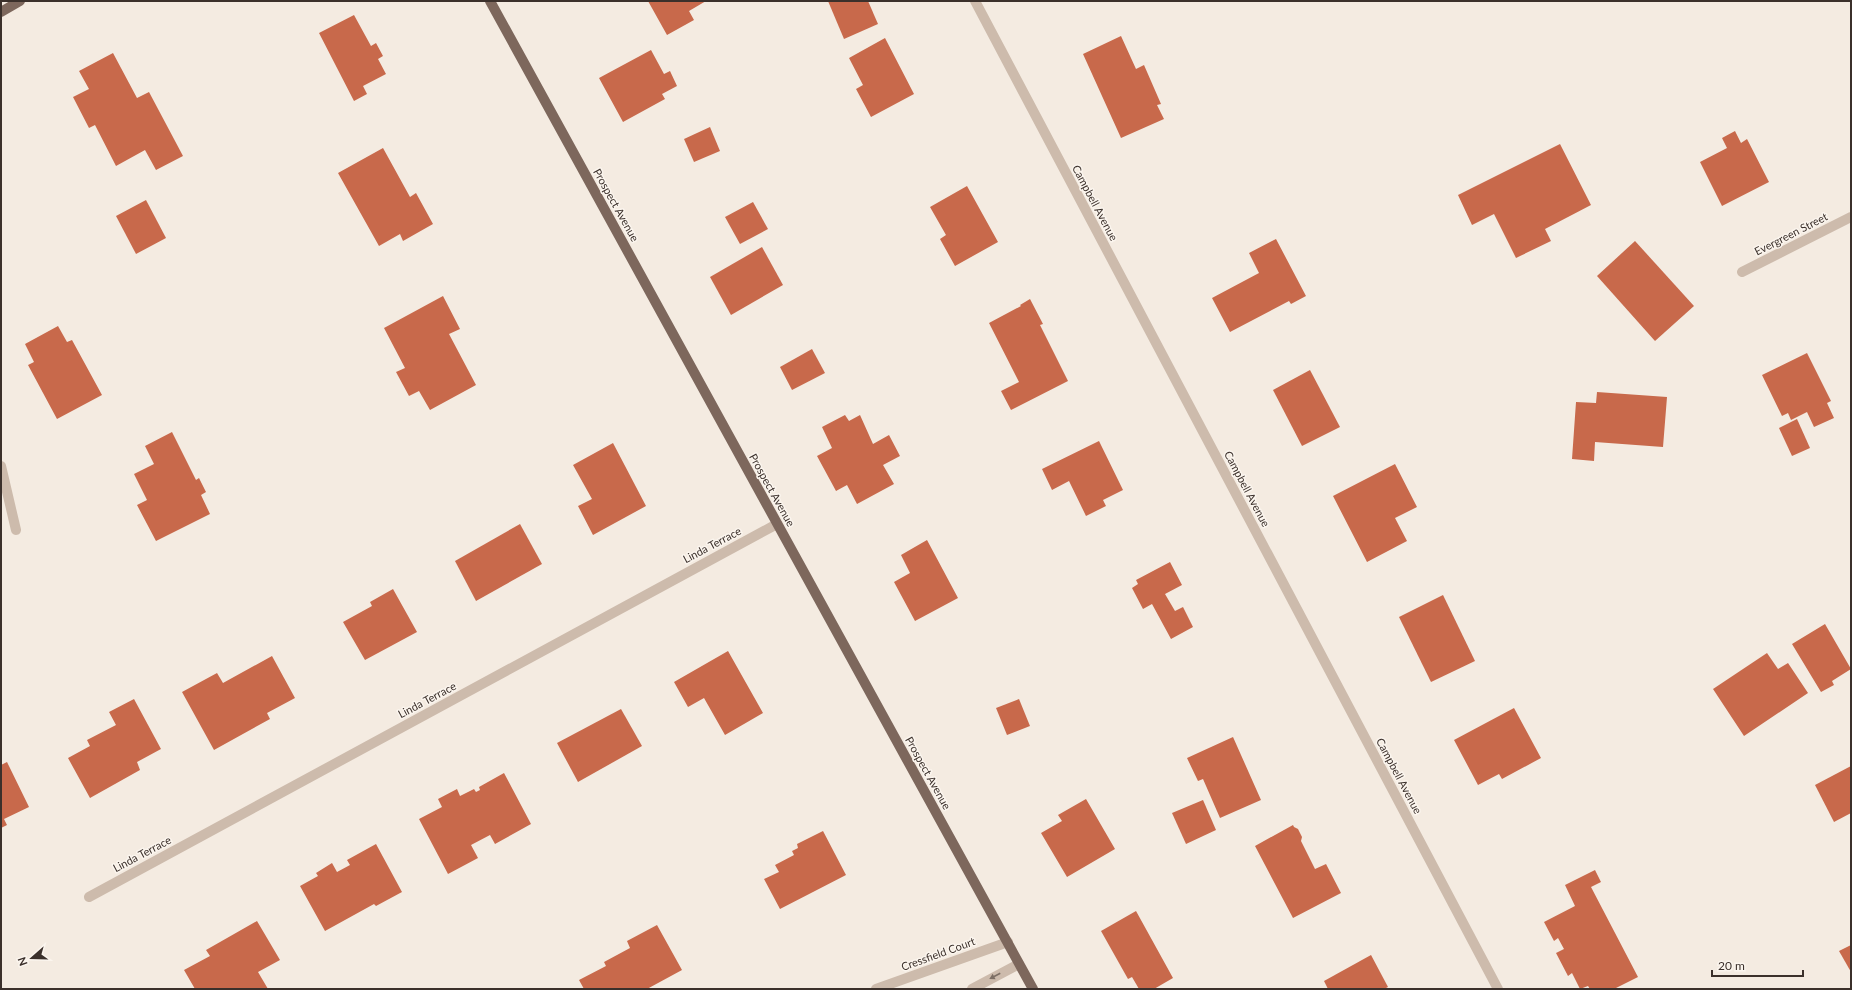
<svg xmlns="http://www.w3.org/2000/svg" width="1852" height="990" font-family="Lato,sans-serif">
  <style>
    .building { fill: #c8694b }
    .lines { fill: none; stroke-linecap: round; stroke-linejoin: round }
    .minor { stroke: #cdbbac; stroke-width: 10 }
    .major { stroke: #7d675c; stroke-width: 10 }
    .oneway { fill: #7d6f65 }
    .labels { text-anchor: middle; stroke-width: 3; stroke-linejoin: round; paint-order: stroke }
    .street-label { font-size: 11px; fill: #3b302b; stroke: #fbf5ee }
  </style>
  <rect width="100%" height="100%" fill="#f4ebe1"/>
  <g class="building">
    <path d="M648 1H706L689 11 694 20 667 35Z"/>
    <path d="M828 1H868L878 24 844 39Z"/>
    <path d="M354 15 371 46 376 43 383 56 378 59 386 74 363 86 367 94 354 101 319 33Z"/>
    <path d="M1121 36 1136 69 1144 65 1161 104 1157 105 1164 119 1121 138 1083 54Z"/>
    <path d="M885 38 914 94 871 117 856 89 863 85 849 58Z"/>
    <path d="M651 50 664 74 670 71 677 86 662 94 665 99 623 122 599 78Z"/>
    <path d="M113 53 137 98 149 92 183 156 156 170 145 150 116 166 95 125 89 128 73 97 89 89 79 71Z"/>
    <path d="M710 127 720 151 694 162 684 139Z"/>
    <path d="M1735 131 1741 143 1747 139 1769 182 1722 206 1700 162 1727 148 1722 138Z"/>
    <path d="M1560 144 1591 205 1545 229 1551 241 1516 258 1494 214 1472 225 1458 195Z"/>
    <path d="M383 148 410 197 416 193 433 224 403 241 400 234 379 246 338 173Z"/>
    <path d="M967 186 998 242 955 266 940 239 946 235 930 207Z"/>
    <path d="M146 200 166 238 136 254 116 216Z"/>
    <path d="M753 202 768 229 740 244 725 217Z"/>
    <path d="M1276 239 1306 296 1291 304 1289 301 1230 332 1212 298 1259 273 1249 253Z"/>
    <path d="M1635 241 1694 306 1655 341 1597 276Z"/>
    <path d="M762 247 783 285 731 315 710 277Z"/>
    <path d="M443 296 460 329 449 334 476 385 430 410 419 391 409 396 396 372 405 368 384 328Z"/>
    <path d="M1030 299 1043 324 1040 325 1068 381 1011 410 1001 391 1019 382 989 323 1021 306 1020 305Z"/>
    <path d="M58 326 67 342 72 340 102 395 57 419 28 365 34 362 25 344Z"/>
    <path d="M812 349 825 373 792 390 780 367Z"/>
    <path d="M1807 353 1831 401 1827 403 1834 418 1814 427 1807 412 1791 420 1788 413 1782 416 1762 375Z"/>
    <path d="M1310 370 1340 427 1302 446 1273 390Z"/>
    <path d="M1597 392 1667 397 1663 447 1595 442 1594 461 1572 459 1576 402 1596 403Z"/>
    <path d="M845 415 849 421 860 415 873 444 889 435 900 456 883 465 894 484 857 504 847 485 836 491 817 456 832 448 822 427Z"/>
    <path d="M1797 419 1810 448 1792 456 1779 428Z"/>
    <path d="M172 432 196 480 199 478 206 492 201 495 210 514 156 541 137 505 147 500 134 474 154 464 145 446Z"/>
    <path d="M1099 441 1123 490 1103 500 1106 506 1086 516 1069 481 1052 490 1042 469Z"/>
    <path d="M613 443 646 506 593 535 578 506 592 499 573 465Z"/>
    <path d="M1395 464 1417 507 1395 518 1407 541 1367 562 1333 496Z"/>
    <path d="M520 524 542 564 476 601 455 561Z"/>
    <path d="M927 540 958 598 915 621 894 582 910 573 901 555Z"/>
    <path d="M1170 562 1182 585 1165 594 1175 611 1183 607 1193 627 1171 639 1152 604 1143 609 1132 588 1138 584 1136 580Z"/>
    <path d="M393 589 417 632 365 660 343 622 372 606 370 602Z"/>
    <path d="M1443 595 1475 661 1431 682 1399 617Z"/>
    <path d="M1825 624 1851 669 1832 681 1834 685 1821 692 1792 644Z"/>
    <path d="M728 651 763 713 725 735 704 698 688 707 674 682Z"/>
    <path d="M1767 653 1778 669 1788 663 1808 693 1744 736 1713 689Z"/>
    <path d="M272 656 295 698 267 713 270 719 214 750 182 692 217 673 223 683Z"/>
    <path d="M134 699 161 749 137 762 140 770 90 798 68 758 90 746 87 740 116 725 109 712Z"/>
    <path d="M1019 699 1030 726 1007 735 996 708Z"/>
    <path d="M1514 708 1541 758 1502 779 1499 774 1478 785 1454 740Z"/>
    <path d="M621 709 642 746 578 782 557 743Z"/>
    <path d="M1233 737 1261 800 1220 818 1203 779 1198 781 1187 758Z"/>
    <path d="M7 762 29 807 4 819 7 825 1 828V765Z"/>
    <path d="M1851 766V813L1834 822 1815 785Z"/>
    <path d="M504 773 531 824 495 844 490 835 471 845 478 858 448 874 419 819 442 807 438 799 457 789 460 796 474 789 476 792 480 790 479 787Z"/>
    <path d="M1086 799 1115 849 1067 877 1041 833 1062 821 1058 815Z"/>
    <path d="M1203 800 1216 830 1186 844 1172 813Z"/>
    <path d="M1293 825 1294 827 1298 829 1302 837 1301 841 1315 869 1326 864 1341 893 1293 918 1255 846Z"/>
    <path d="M823 831 846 875 780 909 764 879 779 872 775 865 794 855 792 851 798 848 797 844Z"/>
    <path d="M376 844 402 892 376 906 374 904 325 931 300 886 318 876 316 873 332 863 337 872 350 865 347 860Z"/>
    <path d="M1595 870 1601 882 1591 887 1638 977 1614 989H1590L1588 986 1580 989 1572 973 1568 976 1556 953 1564 949 1558 938 1554 941 1544 922 1575 906 1565 885Z"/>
    <path d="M1136 911 1173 978 1154 989H1139L1132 977 1128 979 1101 931Z"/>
    <path d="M257 921 280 960 258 972 268 989H195L184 970 210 956 206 950Z"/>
    <path d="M657 925 682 970 647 989H584L579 980 606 966 604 962 630 948 627 941Z"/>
    <path d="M1851 945V972L1839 951Z"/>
    <path d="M1371 955 1388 987 1384 989H1328L1324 981Z"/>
  </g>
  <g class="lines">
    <g class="minor">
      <path d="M975 1 1498 989"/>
      <path d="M1742 272 1851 217"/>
      <path d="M1 466 16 530"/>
      <path d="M89 897 777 524"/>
      <path d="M876 989 1008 942"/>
      <path d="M972 989 1019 964"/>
    </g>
    <g class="major">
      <path d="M490 1 1033 989"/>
      <path d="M1 12 20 1"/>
    </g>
  </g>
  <defs><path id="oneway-solid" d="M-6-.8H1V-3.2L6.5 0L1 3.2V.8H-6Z"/></defs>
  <use class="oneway" href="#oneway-solid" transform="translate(995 976) rotate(152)"/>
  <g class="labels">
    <g class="street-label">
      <text transform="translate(1095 203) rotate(62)" y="4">Campbell Avenue</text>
      <text transform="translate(616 205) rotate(61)" y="4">Prospect Avenue</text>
      <text transform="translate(1791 234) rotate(-27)" y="4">Evergreen Street</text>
      <text transform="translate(1247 489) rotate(62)" y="4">Campbell Avenue</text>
      <text transform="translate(772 490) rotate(61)" y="4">Prospect Avenue</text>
      <text transform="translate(712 545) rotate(-28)" y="4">Linda Terrace</text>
      <text transform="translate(427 700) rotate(-28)" y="4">Linda Terrace</text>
      <text transform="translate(928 773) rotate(61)" y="4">Prospect Avenue</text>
      <text transform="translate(1399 776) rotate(62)" y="4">Campbell Avenue</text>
      <text transform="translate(142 854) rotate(-28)" y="4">Linda Terrace</text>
      <text transform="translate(938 954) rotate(-20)" y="4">Cressfield Court</text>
    </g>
  </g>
  <rect width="1852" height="990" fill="none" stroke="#3b302b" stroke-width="4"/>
  <g transform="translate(32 958) rotate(250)" stroke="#fbf5ee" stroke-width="3" paint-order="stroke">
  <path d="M0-3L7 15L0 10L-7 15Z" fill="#3b302b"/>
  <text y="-6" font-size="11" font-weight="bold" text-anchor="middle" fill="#3b302b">N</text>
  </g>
  <path d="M1712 970v6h91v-6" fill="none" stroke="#3b302b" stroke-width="2"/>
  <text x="1718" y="970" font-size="12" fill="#3b302b" stroke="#fbf5ee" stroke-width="3" paint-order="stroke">20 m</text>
</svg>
